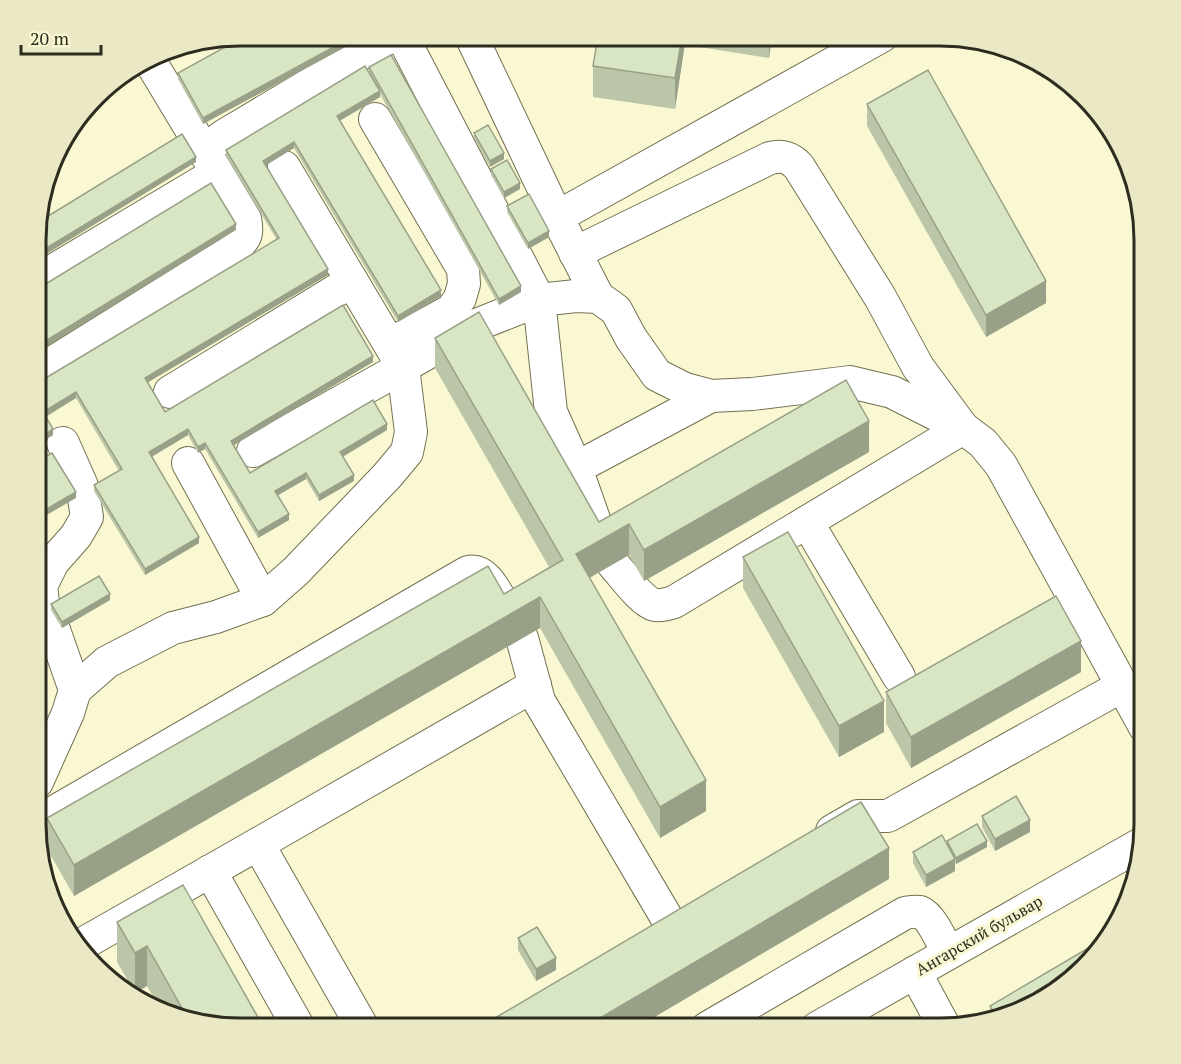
<svg xmlns="http://www.w3.org/2000/svg" width="1181" height="1064" font-family="'PT Serif',serif">
  <style>
    .lines { fill: none; stroke-linecap: round; stroke-linejoin: round }
    .minor-casing { stroke: #727050; stroke-width: 34 }
    .path { stroke: #a7a68a; stroke-width: 4; stroke-dasharray: 3 3; stroke-linecap: butt }
    .minor { stroke: #fff; stroke-width: 32 }
    .wall { fill: #bbc6a8 }
    .shaded-wall { fill: #98a188 }
    .building { fill: #d9e6c3; stroke: #98a188; stroke-width: 1.5 }
    .labels { text-anchor: middle; stroke-width: 6; stroke-linejoin: round; paint-order: stroke }
    .street-label { font-size: 16px; fill: #2d2c1e; stroke: #faf8d3 }
    .rim { fill: none; stroke: #2d2c1e; stroke-width: 3 }
  </style>
  <rect width="100%" height="100%" fill="#faf8d3"/>
  <g class="lines">
    <defs>
      <g id="minor">
        <path d="M402 36 539 300 551 412 576 468 602 542"/>
        <path d="M471 36 557 217 598 297"/>
        <path d="M375 119 463 269 464 284 460 298 452 310 390 344"/>
        <path d="M204 150 225 135 391 36"/>
        <path d="M557 217 882 36"/>
        <path d="M575 253 770 158C782 155 790 157 799 167L880 297 918 367 963 428 674 602C668 604 661 606 655 605 642 602 623 575 613 564"/>
        <path d="M39 279 217 173"/>
        <path d="M39 371 232 251C244 240 249 236 245 219L150 61"/>
        <path d="M170 392 352 281"/>
        <path d="M63 443 82 486 87 517 76 536 53 562 41 586 43 602 53 627 75 690"/>
        <path d="M253 451 403 367 284 167"/>
        <path d="M188 463 263 600"/>
        <path d="M576 468 711 396"/>
        <path d="M807 522 899 677"/>
        <path d="M522 638 539 701 668 920"/>
        <path d="M37 782 68 713 75 690 107 662 173 628 216 617 263 600 296 571 387 476 407 452 411 432 403 367 474 326 539 300 576 296 598 297 616 310 631 338 657 375 685 389 711 396 752 394 850 382 892 392 963 428 983 443 1001 465 1145 727"/>
        <path d="M37 822 468 572C486 568 496 593 504 606"/>
        <path d="M832 831 858 816H888L1122 686"/>
        <path d="M258 844 535 685"/>
        <path d="M210 871 299 1028"/>
        <path d="M79 946 258 844 363 1028"/>
        <path d="M915 972 945 1028"/>
        <path d="M707 1028 905 913C911 912 915 911 920 912 932 917 942 942 948 953"/>
        <path d="M817 1028 1141 844"/>
      </g>
    </defs>
    <use href="#minor" class="minor-casing"/>
    <path class="path" d="M503 41 523 36"/>
    <use href="#minor" class="minor"/>
  </g>
  <g class="wall">
    <path d="M362 36V38L203 124 178 79V73Z"/>
    <path d="M685 36V43L675 109 593 97V66Z"/>
    <path d="M687 36H772L769 58 687 45Z"/>
    <path d="M369 67 521 292 499 305 380 94V97L340 121 441 296 398 322 294 148 266 165 328 275 147 383 165 412 373 362 233 445 250 473 387 430 343 457 354 481 319 501 306 479 278 495 289 520 258 538 205 449 198 453 188 435 152 457 199 543 145 575 94 491V485L119 471 76 398 46 417 53 435 39 444V382L277 240 226 156V150L369 72Z"/>
    <path d="M867 104 1046 303 986 337 867 126Z"/>
    <path d="M474 133 504 159 490 167 474 138Z"/>
    <path d="M491 169 520 189 504 198 491 175Z"/>
    <path d="M507 206 549 237 528 249 507 212Z"/>
    <path d="M435 338 599 522 869 452 644 581 629 555 590 578 706 811 660 838 540 628 74 896 47 849V818L504 594 549 567 435 368Z"/>
    <path d="M743 557 884 732 839 757 743 588Z"/>
    <path d="M110 600 62 628 51 610V604Z"/>
    <path d="M1081 672 911 768 886 723V692Z"/>
    <path d="M982 816 1030 832 995 851 982 827Z"/>
    <path d="M947 841 987 847 956 864 955 862V871L926 887 913 863V852L947 843Z"/>
    <path d="M183 885 240 1028 162 1012 147 986 135 993 117 962V922Z"/>
    <path d="M518 938 556 970 536 981 518 950Z"/>
    <path d="M990 1006 1019 1012 990 1019Z"/>
  </g>
  <g class="shaded-wall">
    <path d="M354 36H362V38L203 124V118Z"/>
    <path d="M682 36H685V43L675 109V78Z"/>
    <path d="M769 36H772L769 58Z"/>
    <path d="M380 91V97L337 122V116Z"/>
    <path d="M294 142V148L263 167V161Z"/>
    <path d="M504 153V159L490 167V161Z"/>
    <path d="M196 157V162L40 258V252Z"/>
    <path d="M520 183V189L504 198V192Z"/>
    <path d="M236 224V230L39 351V345Z"/>
    <path d="M549 231V237L528 249V243Z"/>
    <path d="M328 269V275L145 384V378Z"/>
    <path d="M1046 281V303L986 337V315Z"/>
    <path d="M521 286V292L499 305V299Z"/>
    <path d="M441 290V296L398 322V316Z"/>
    <path d="M373 356V362L231 447V441Z"/>
    <path d="M76 392V398L43 418V412Z"/>
    <path d="M869 421V452L644 581V550Z"/>
    <path d="M387 424V430L340 458V452Z"/>
    <path d="M53 429V435L39 444V438Z"/>
    <path d="M188 429V435L149 458V452Z"/>
    <path d="M205 443V449L198 453V447Z"/>
    <path d="M306 473V479L275 497V491Z"/>
    <path d="M354 475V481L319 501V495Z"/>
    <path d="M76 492V498L38 520V514Z"/>
    <path d="M289 514V520L258 538V532Z"/>
    <path d="M629 524V555L576 585V554Z"/>
    <path d="M199 537V543L145 575V569Z"/>
    <path d="M110 594V600L62 628V622Z"/>
    <path d="M540 597V628L74 896V865Z"/>
    <path d="M45 618V624L38 629V623Z"/>
    <path d="M1081 641V672L911 768V737Z"/>
    <path d="M884 701V732L839 757V726Z"/>
    <path d="M706 780V811L660 838V807Z"/>
    <path d="M1030 820V832L995 851V839Z"/>
    <path d="M987 841V847L956 864V858Z"/>
    <path d="M889 848V879L636 1028H583Z"/>
    <path d="M955 859V871L926 887V875Z"/>
    <path d="M147 946V986L135 993V953Z"/>
    <path d="M556 958V970L536 981V969Z"/>
  </g>
  <g class="building">
    <path d="M245 36H354L203 118 178 73Z"/>
    <path d="M598 36H682L675 78 593 66Z"/>
    <path d="M391 55 521 286 499 299 369 67Z"/>
    <path d="M365 66 380 91 337 116 441 290 398 316 294 142 263 161 328 269 145 378 165 412 343 305 373 356 231 441 250 473 373 400 387 424 340 452 354 475 319 495 306 473 275 491 289 514 258 532 205 443 198 447 188 429 149 452 199 537 145 569 94 485 122 469 76 392 43 412 53 429 39 438V382L279 238 226 150Z"/>
    <path d="M928 70 1046 281 986 315 867 104Z"/>
    <path d="M488 125 504 153 490 161 474 133Z"/>
    <path d="M182 134 196 157 40 252V221Z"/>
    <path d="M507 160 520 183 504 192 491 169Z"/>
    <path d="M211 183 236 224 39 345V288Z"/>
    <path d="M529 194 549 231 528 243 507 206Z"/>
    <path d="M479 312 599 522 846 380 869 421 644 550 629 524 576 554 706 780 660 807 540 597 74 865 47 818 488 566 504 594 563 560 435 338Z"/>
    <path d="M52 453 76 492 38 514V461Z"/>
    <path d="M788 532 884 701 839 726 743 557Z"/>
    <path d="M99 576 110 594 62 622 51 604Z"/>
    <path d="M1056 596 1081 641 911 737 886 692Z"/>
    <path d="M38 604 45 618 38 623Z"/>
    <path d="M1016 796 1030 820 995 839 982 816Z"/>
    <path d="M861 802 889 848 583 1028H478Z"/>
    <path d="M977 824 987 841 956 858 947 841Z"/>
    <path d="M942 835 955 859 926 875 913 852Z"/>
    <path d="M183 885 264 1028H240L187 1017 147 946 135 953 117 922Z"/>
    <path d="M537 927 556 958 536 969 518 938Z"/>
    <path d="M1102 940 1076 977 1019 1012 997 1017 990 1006Z"/>
  </g>
  <g class="labels">
    <g class="street-label">
      <text transform="translate(979 935) rotate(-30)" y="6">Ангарский бульвар</text>
    </g>
  </g>
  <path d="M0 0H1181V1064H0ZM240 46H940A194 194 0 0 1 1134 240V824A194 194 0 0 1 940 1018H240A194 194 0 0 1 46 824V240A194 194 0 0 1 240 46Z" fill="#eae8c5" fill-rule="evenodd"/>
  <path class="rim" d="M240 46H940A194 194 0 0 1 1134 240V824A194 194 0 0 1 940 1018H240A194 194 0 0 1 46 824V240A194 194 0 0 1 240 46Z"/>
  <path d="M21 45v9h80v-9" fill="none" stroke="#2d2c1e" stroke-width="3"/>
  <text x="30" y="45" font-size="18" fill="#2d2c1e" stroke="#faf8d3" stroke-width="4.5" paint-order="stroke">20 m</text>
</svg>
